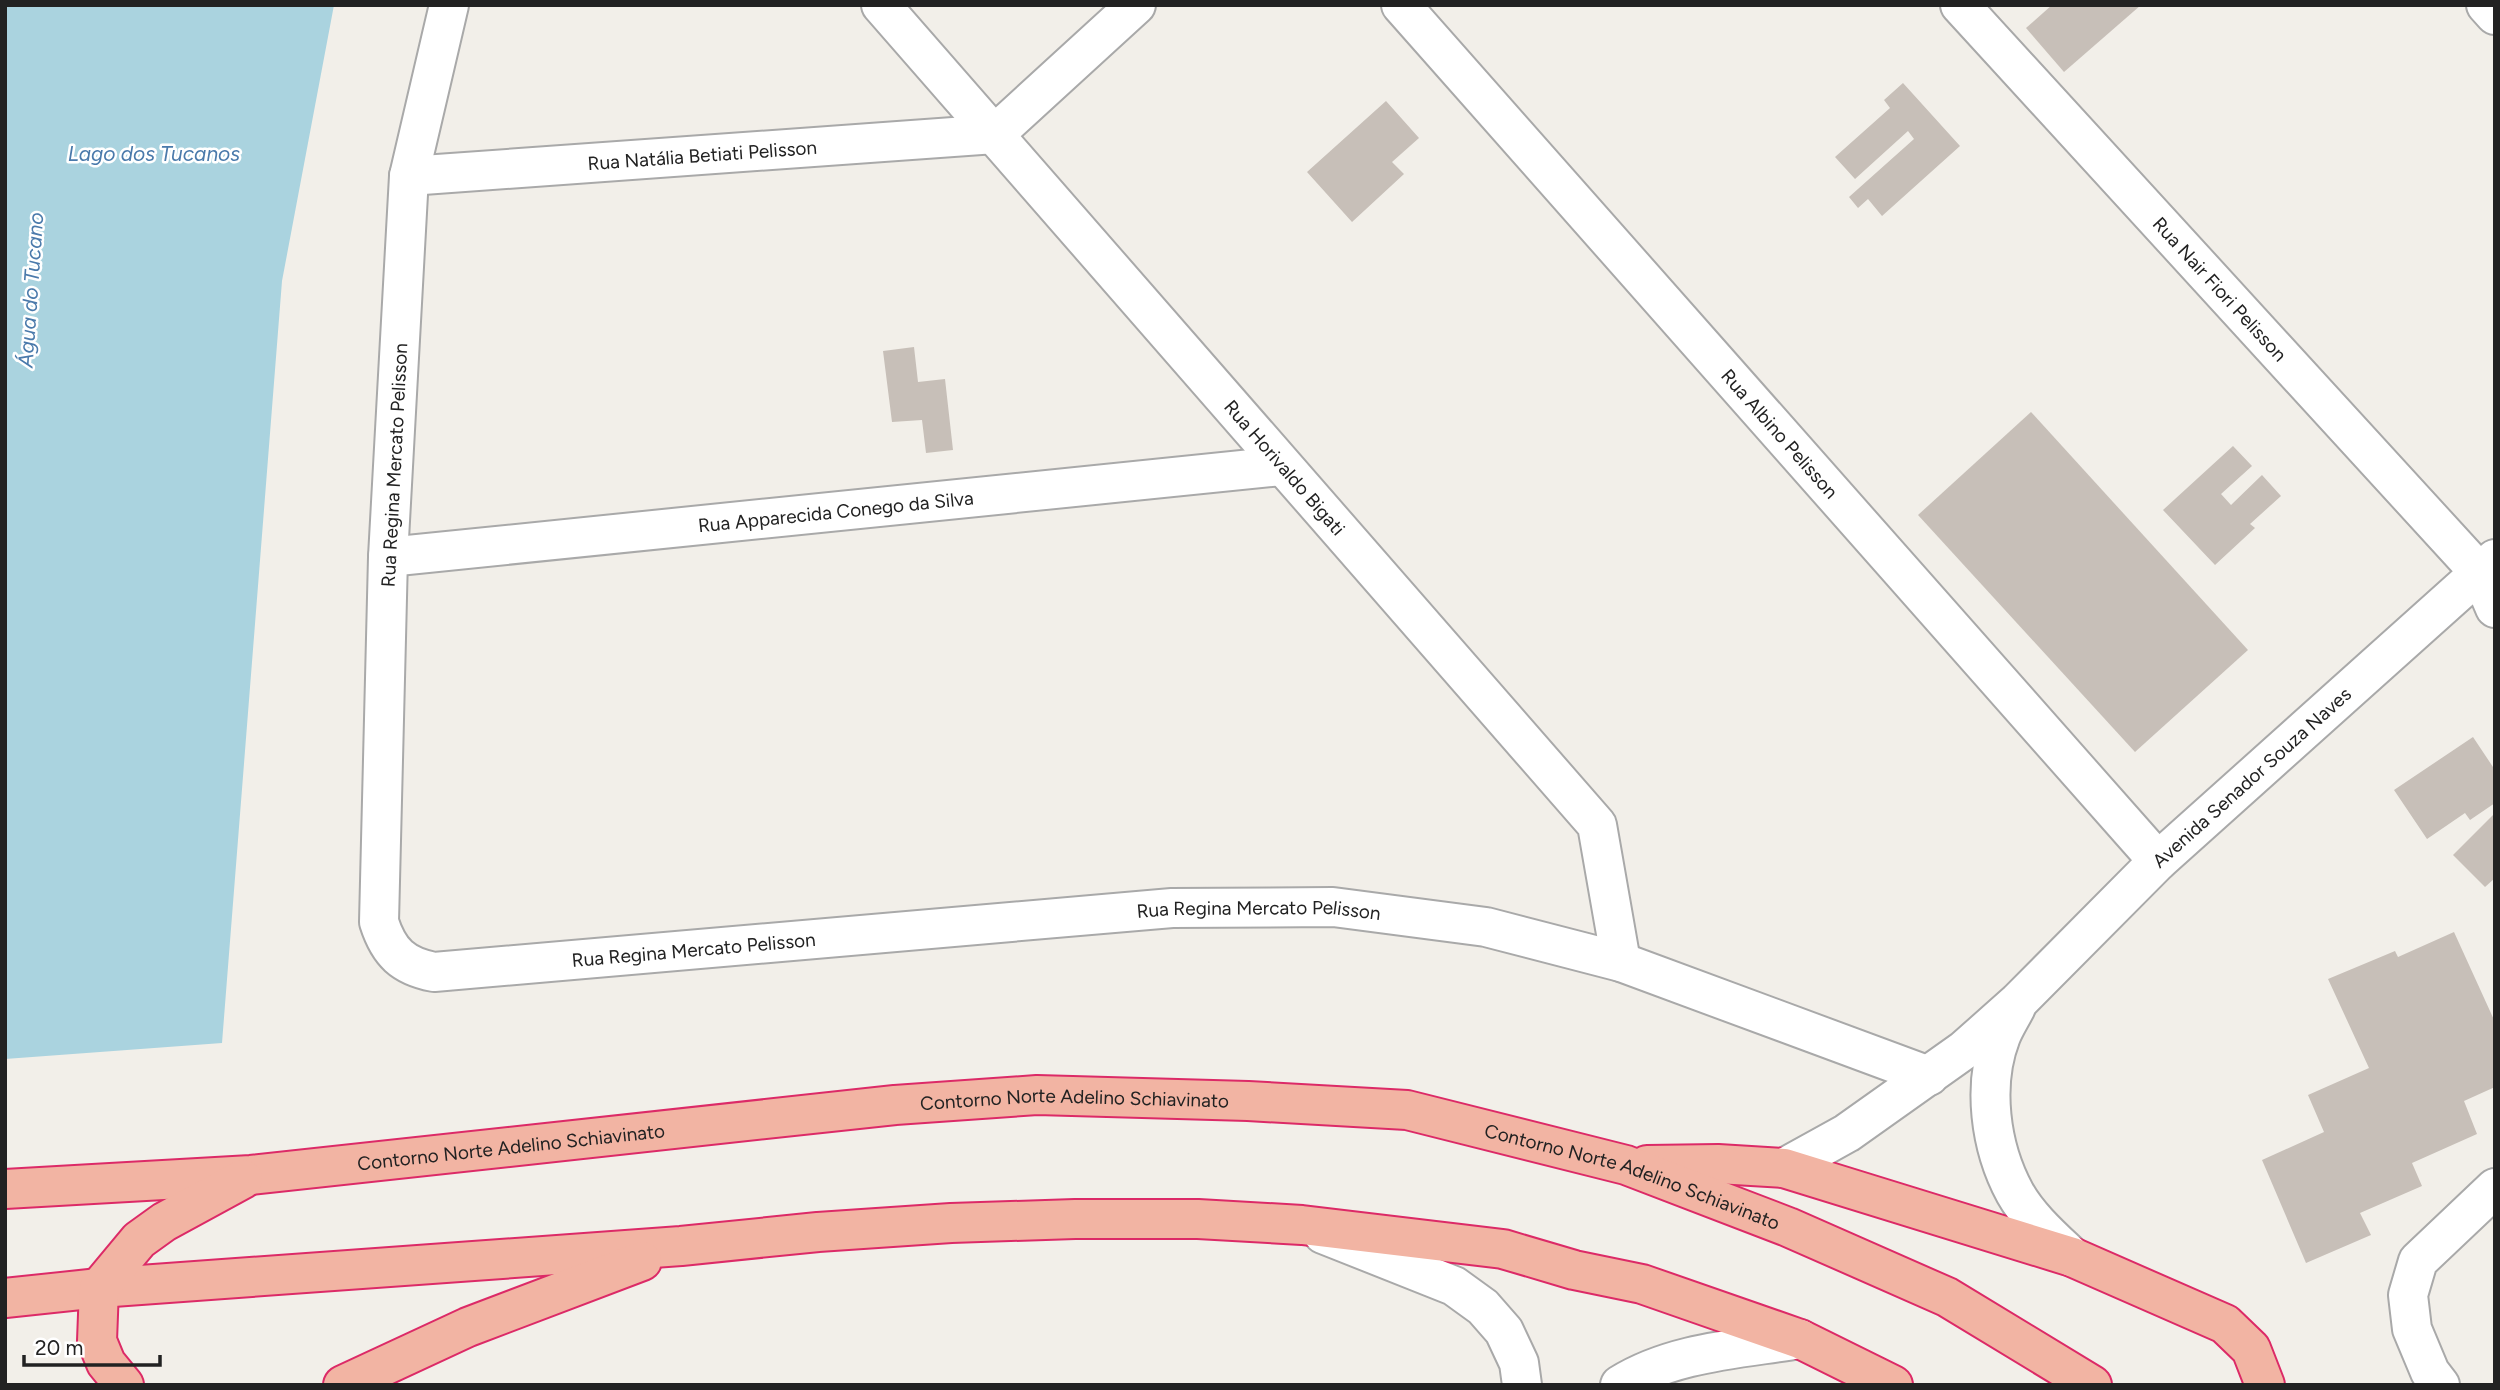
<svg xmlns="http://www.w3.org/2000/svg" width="2500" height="1390" font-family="Figtree,sans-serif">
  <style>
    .water { fill: #aad3df }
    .building { fill: #c7bfb8 }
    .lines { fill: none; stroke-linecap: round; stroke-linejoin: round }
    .minor-casing { stroke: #a9a9a9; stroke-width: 42 }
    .tertiary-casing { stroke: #a9a9a9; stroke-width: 42 }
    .trunk-casing { stroke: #dc2a67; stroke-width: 42 }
    .minor { stroke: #fff; stroke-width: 38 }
    .tertiary { stroke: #fff; stroke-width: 38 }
    .trunk { stroke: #f2b4a3; stroke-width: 38 }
    .labels { text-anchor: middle; stroke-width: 5; stroke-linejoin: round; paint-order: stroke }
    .street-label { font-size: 19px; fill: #222; stroke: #fff }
    .water-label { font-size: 21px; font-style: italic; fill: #4a7aab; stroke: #fff }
  </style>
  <rect width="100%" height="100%" fill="#f2efe9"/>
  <path class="water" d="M5 5H334L282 281 222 1043 5 1059Z"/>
  <g class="building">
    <path d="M2052 5H2141L2064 72 2026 28Z"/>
    <path d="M1903 83 1960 146 1882 216 1868 199 1858 208 1849 197 1914 139 1908 131 1855 179 1835 157 1890 108 1884 100Z"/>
    <path d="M1386 101 1419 138 1392 162 1404 174 1352 222 1307 172Z"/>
    <path d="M914 347 918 382 945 379 953 450 926 453 922 420 892 422 883 351Z"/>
    <path d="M2031 412 2248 650 2135 752 1918 515Z"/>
    <path d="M2233 446 2252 466 2221 494 2231 505 2262 475 2281 496 2250 524 2255 528 2215 565 2163 510Z"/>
    <path d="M2473 737 2495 770V803L2470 820 2465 813 2427 839 2394 790Z"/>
    <path d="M2495 813V878L2485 887 2453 855Z"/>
    <path d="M2454 932 2495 1022V1087L2464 1101 2477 1134 2412 1163 2422 1186 2360 1213 2371 1235 2306 1263 2262 1160 2324 1132 2308 1095 2369 1068 2328 979 2395 951 2398 957Z"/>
  </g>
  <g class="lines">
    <defs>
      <g id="minor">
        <path id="s1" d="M449 5 409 176 388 557 379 922C389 953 403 966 434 972L1172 908 1333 907 1486 927 1621 962 1929 1076"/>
        <path id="s2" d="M881 5 1597 825 1621 962"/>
        <path id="s3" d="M1401 5 2158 861"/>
        <path id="s4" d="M1960 5 2480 573 2495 608"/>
        <path d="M2486 5 2495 15"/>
        <path id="s5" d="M409 176 995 134 1136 5"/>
        <path id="s6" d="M388 557 1281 466"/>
        <path d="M1323 1234 1454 1286 1483 1307 1504 1331 1519 1363 1522 1385"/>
        <path d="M1620 1385C1673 1352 1739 1349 1800 1339"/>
        <path d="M2440 1385 2430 1372 2412 1329 2408 1295 2418 1261 2495 1188"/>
      </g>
      <g id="tertiary">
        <path d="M2016 1007C2011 1017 2005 1026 2001 1036 1982 1085 1990 1147 2015 1193 2029 1218 2052 1238 2072 1257"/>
        <path id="s7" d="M1784 1168 1847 1133 1964 1050 2018 1002 2158 861 2495 559"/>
      </g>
      <g id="trunk">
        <path d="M1647 1165 1718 1164 1784 1168 2072 1257 2225 1324 2251 1349 2265 1385"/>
        <path id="s8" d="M5 1189 251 1175 895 1105 1037 1095 1248 1101 1407 1110 1626 1165 1788 1227 1947 1297 2092 1385"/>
        <path d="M5 1298 99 1288 681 1246 818 1232 951 1223 1075 1219H1198L1302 1225 1503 1249 1574 1270 1642 1284 1800 1339 1893 1385"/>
        <path d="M124 1385 106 1363 97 1341 99 1288 139 1240 164 1222 243 1179"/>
        <path d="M343 1385 468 1327 642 1261"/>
      </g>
    </defs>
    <use href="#minor" class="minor-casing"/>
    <use href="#tertiary" class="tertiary-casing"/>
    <use href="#trunk" class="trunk-casing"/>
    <use href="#minor" class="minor"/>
    <use href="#tertiary" class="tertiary"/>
    <use href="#trunk" class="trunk"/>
  </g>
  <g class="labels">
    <g class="street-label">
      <text dy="7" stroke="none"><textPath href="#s5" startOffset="294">Rua Natália Betiati Pelisson</textPath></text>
      <text dy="7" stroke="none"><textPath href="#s4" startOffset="385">Rua Nair Fiori Pelisson</textPath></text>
      <text dy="7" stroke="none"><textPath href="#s3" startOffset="572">Rua Albino Pelisson</textPath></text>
      <text transform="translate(394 465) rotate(-87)" y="7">Rua Regina Mercato Pelisson</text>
      <text dy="7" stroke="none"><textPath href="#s2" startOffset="614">Rua Horivaldo Bigati</textPath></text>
      <text dy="7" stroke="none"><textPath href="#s6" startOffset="450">Rua Apparecida Conego da Silva</textPath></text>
      <text dy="7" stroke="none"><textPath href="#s7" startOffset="612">Avenida Senador Souza Naves</textPath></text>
      <text dy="7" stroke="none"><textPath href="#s1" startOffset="1829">Rua Regina Mercato Pelisson</textPath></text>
      <text dy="7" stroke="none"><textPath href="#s1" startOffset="1262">Rua Regina Mercato Pelisson</textPath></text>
      <text dy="7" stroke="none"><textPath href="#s8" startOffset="1074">Contorno Norte Adelino Schiavinato</textPath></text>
      <text dy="7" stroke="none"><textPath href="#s8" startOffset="508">Contorno Norte Adelino Schiavinato</textPath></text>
      <text dy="7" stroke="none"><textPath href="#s8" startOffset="1642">Contorno Norte Adelino Schiavinato</textPath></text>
    </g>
    <g class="water-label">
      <text x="154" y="161">Lago dos Tucanos</text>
      <text transform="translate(31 290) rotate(-86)" y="7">Água do Tucano</text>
    </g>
  </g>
  <rect width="2500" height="1390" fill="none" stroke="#222222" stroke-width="14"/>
  <path d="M24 1355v10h136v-10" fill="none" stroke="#222222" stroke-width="3.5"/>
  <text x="35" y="1355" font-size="21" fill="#222222" stroke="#ffffff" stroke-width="5" paint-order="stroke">20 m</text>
</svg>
